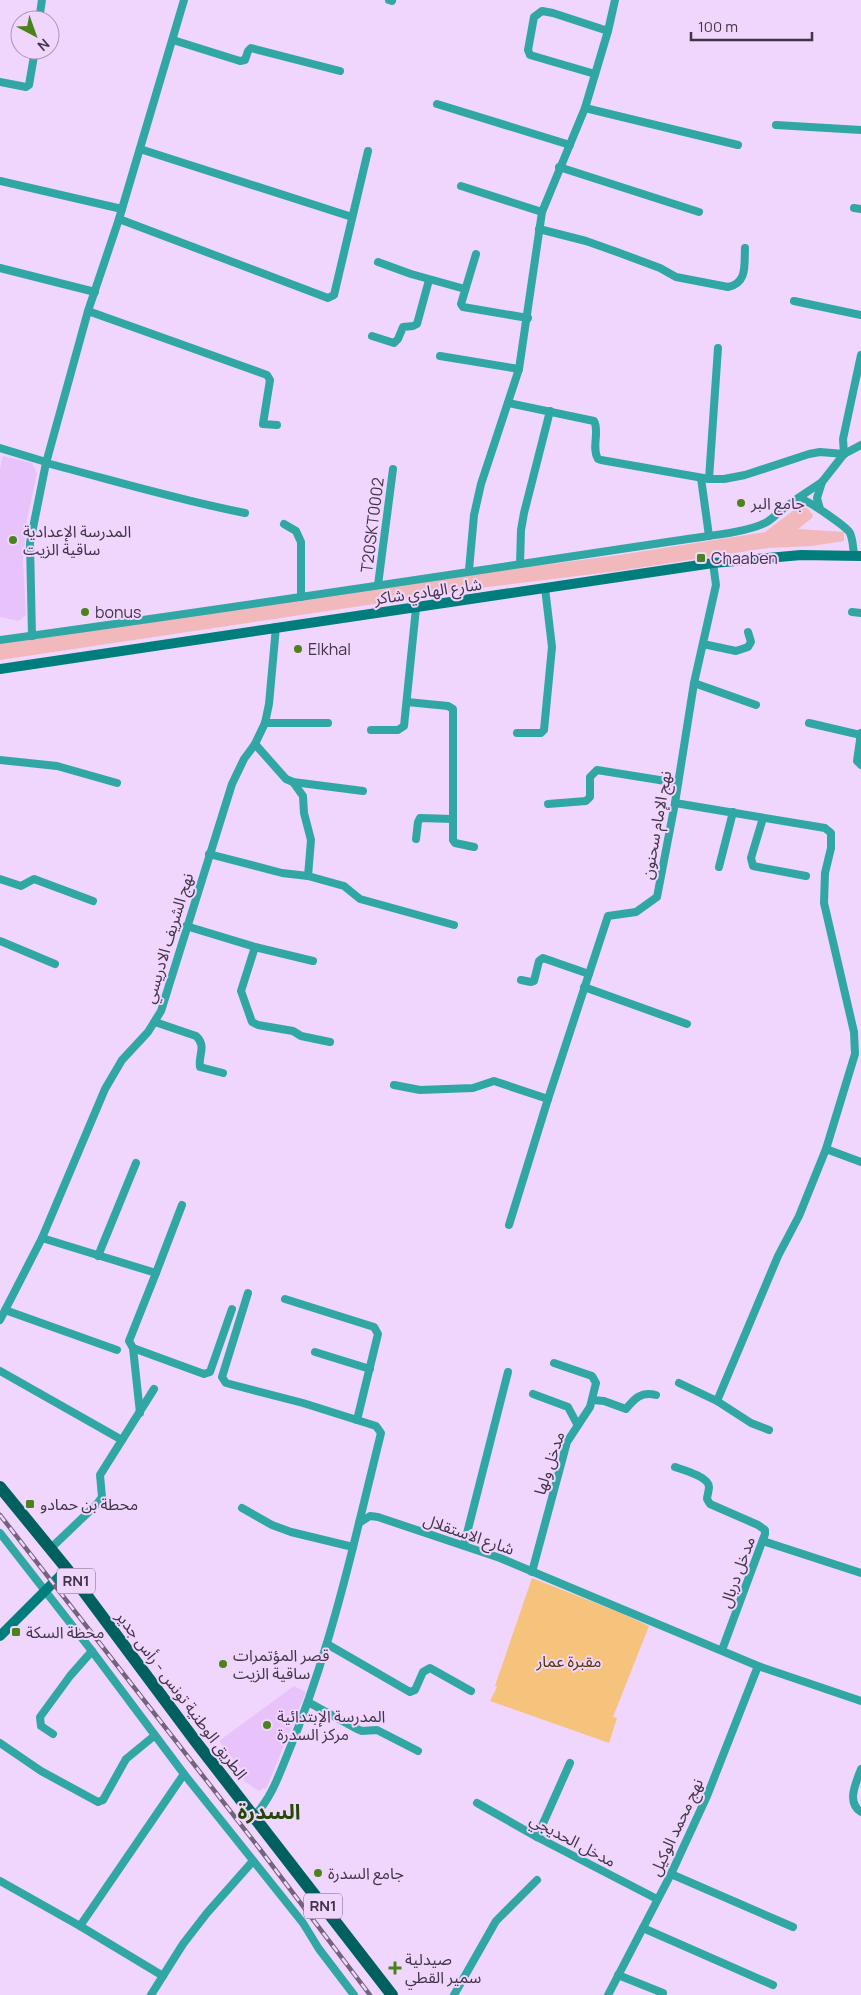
<svg xmlns="http://www.w3.org/2000/svg" width="861" height="1995" font-family="Manrope,'Noto Sans Arabic',sans-serif">
  <style>
    .built { fill: #e8c3fb }
    .green { fill: #f6c37c }
    .water { fill: #f1b9bc }
    .lines { fill: none; stroke-linecap: round; stroke-linejoin: round }
    .street { stroke: #30a6a5; stroke-width: 8 }
    .secondary { stroke: #007d7d; stroke-width: 10 }
    .primary { stroke: #006060; stroke-width: 12 }
    .rail-casing { stroke: #74637d; stroke-width: 4.5 }
    .rail { stroke: #f0d5fd; stroke-width: 2.5; stroke-dasharray: 8; stroke-linecap: butt }
    .poi-dot { fill: #4a821b; stroke: #f0d5fd; stroke-width: 2 }
    .labels { text-anchor: middle; stroke-width: 4; stroke-linejoin: round; paint-order: stroke }
    .shield { fill: #f0d5fd; stroke: #76647e; stroke-width: 1 }
    .shield-label { font-size: 15px; font-weight: bold; fill: #413448 }
    .poi-label { font-size: 16px; fill: #413448; stroke: #f0d5fd; text-anchor: start }
    .street-label { font-size: 16px; fill: #413448; stroke: #f0d5fd }
    .park-label { font-size: 16px; fill: #563700; stroke: #f0d5fd }
    .district-label { font-size: 21px; font-weight: bold; fill: #244704; stroke: #f0d5fd }
  </style>
  <rect width="100%" height="100%" fill="#f0d5fd"/>
  <g class="built">
    <path d="M3 456 32 463 37 473 27 520 23 561 26 615 19 621 0 617V469Z"/>
    <path d="M294 1686 306 1692 266 1789 263 1788 259 1791 244 1781V1773L219 1741Z"/>
  </g>
  <path class="green" d="M532 1578 621 1613 649 1626 613 1717 617 1718 609 1743 490 1701 497 1687 495 1686Z"/>
  <path class="water" d="M798 507 807 508 813 515 812 518 798 529 844 532V541L812 546 768 548 618 571 488 587 0 660V644L491 572 619 555 765 532Z"/>
  <g class="lines">
    <g class="street">
      <path d="M389 0 392 1"/>
      <path d="M39 20 42 0"/>
      <path d="M173 40 240 61 245 60 248 51 251 48 340 71"/>
      <path d="M595 74 530 55 528 50 534 17 542 11 553 13 608 31"/>
      <path d="M0 82 26 87 29 85 35 50"/>
      <path d="M437 104 570 145"/>
      <path d="M585 108 738 145"/>
      <path d="M776 125 861 130"/>
      <path d="M140 149 352 217"/>
      <path d="M559 167 699 212"/>
      <path d="M0 181 122 209"/>
      <path d="M461 186 542 212"/>
      <path d="M854 208 861 209"/>
      <path d="M119 219 328 298 334 295 368 151"/>
      <path d="M539 229 586 241 617 252 660 268 676 277 728 287C748 283 744 264 745 248"/>
      <path d="M476 254 461 304 463 307 528 318"/>
      <path d="M378 262 411 274 465 289"/>
      <path d="M0 268 95 292"/>
      <path d="M794 301 861 315"/>
      <path d="M88 311 267 375 270 380 263 424 277 425"/>
      <path d="M372 336 394 343 398 339 403 327 413 326 417 324 429 280"/>
      <path d="M440 356 519 369"/>
      <path d="M508 403 594 421C600 432 591 447 598 459L601 460 709 479H724L745 475 809 454 820 452 844 454"/>
      <path d="M0 448 46 462"/>
      <path d="M844 454 843 439 861 355"/>
      <path d="M46 463C112 480 178 500 245 513"/>
      <path d="M701 478 709 536"/>
      <path d="M709 479 718 348"/>
      <path d="M795 500 822 482 844 454 861 445"/>
      <path d="M820 509 817 498 822 482"/>
      <path d="M284 524 296 531 301 542V597"/>
      <path d="M520 564 521 530 524 513 550 411"/>
      <path d="M469 570 474 515 481 484 519 369 542 212 585 108 608 31 615 0"/>
      <path d="M378 585 393 469"/>
      <path d="M852 612 861 613"/>
      <path d="M32 636 30 543 46 463 88 311 119 219 184 0"/>
      <path d="M0 640C227 609 454 574 681 540 704 536 745 533 765 523 777 517 788 499 803 500 809 501 847 527 850 533 853 540 853 547 854 555"/>
      <path d="M703 644 736 651 748 647 751 642 748 632"/>
      <path d="M694 683 756 705"/>
      <path d="M407 702 448 706 453 709V840L455 843 474 847"/>
      <path d="M265 723H328"/>
      <path d="M809 723 861 735"/>
      <path d="M371 730H398L404 726 416 608"/>
      <path d="M517 733H541L544 730 552 647 545 588"/>
      <path d="M861 733 857 761 861 765"/>
      <path d="M255 744 286 779 293 782 363 791"/>
      <path d="M0 760 57 766 117 783"/>
      <path d="M293 782 303 796 304 813 311 840 308 876"/>
      <path d="M675 803 825 828 831 833V848L825 873 824 903 854 1032 855 1054 826 1149 799 1216 778 1256 717 1401 751 1423 769 1430"/>
      <path d="M548 804 586 801 590 797V777L597 770 678 783"/>
      <path d="M763 818 751 858 753 866 806 876"/>
      <path d="M416 839 418 822 420 818 453 819"/>
      <path d="M209 854 282 873 308 876 344 886 360 899 454 925"/>
      <path d="M719 867 733 812"/>
      <path d="M0 879 21 886 34 879 93 901"/>
      <path d="M186 926 255 947 313 961"/>
      <path d="M0 941 55 964"/>
      <path d="M255 947 241 991 252 1022 258 1025 293 1031 301 1036 330 1042"/>
      <path d="M521 980 531 982 534 981 539 961 543 958 589 974"/>
      <path d="M584 987 687 1024"/>
      <path d="M155 1022 196 1036C207 1046 198 1055 200 1067L223 1073"/>
      <path d="M394 1085 420 1090 473 1088 494 1081 548 1099"/>
      <path d="M826 1149 861 1162"/>
      <path d="M509 1225 548 1099 608 916 636 912 657 897 675 803 694 683 716 585 713 563"/>
      <path d="M42 1238 156 1273 182 1205"/>
      <path d="M98 1256 136 1163"/>
      <path d="M156 1273 129 1341 133 1348 204 1374 210 1372 232 1309"/>
      <path d="M248 1293 222 1377 226 1383 303 1403 376 1426 381 1433 359 1523"/>
      <path d="M285 1299 374 1327 378 1334 357 1420"/>
      <path d="M5 1310 117 1350"/>
      <path d="M0 1320 42 1238 105 1089 122 1060 148 1032 161 1011 232 784 244 759 255 744 265 723 269 704 276 627"/>
      <path d="M133 1348 140 1413"/>
      <path d="M315 1352 370 1369"/>
      <path d="M0 1371 122 1440 154 1389"/>
      <path d="M679 1383 717 1401"/>
      <path d="M533 1394 568 1407 577 1424"/>
      <path d="M593 1400 604 1401 626 1409C634 1399 641 1391 656 1395"/>
      <path d="M675 1467C684 1470 709 1477 709 1487 709 1491 707 1496 707 1499L710 1504 758 1525 765 1530V1534L722 1650"/>
      <path d="M242 1508 272 1525 291 1532 353 1547"/>
      <path d="M0 1533 92 1651 184 1774 303 1923 319 1949 354 1995"/>
      <path d="M763 1541 861 1573"/>
      <path d="M464 1545 508 1372"/>
      <path d="M51 1548 97 1504 102 1497 100 1475 122 1440"/>
      <path d="M532 1572 567 1442 590 1407 596 1383 592 1376 554 1363"/>
      <path d="M327 1644 410 1692 415 1690 423 1672 430 1668 471 1691"/>
      <path d="M308 1702 357 1729 362 1731 377 1730 418 1751"/>
      <path d="M53 1734 41 1726 40 1717 70 1676 92 1651"/>
      <path d="M0 1743 41 1771 98 1802 103 1800 126 1759 154 1736"/>
      <path d="M861 1769C856 1783 846 1802 861 1812"/>
      <path d="M477 1803 537 1837 657 1899"/>
      <path d="M254 1816C271 1799 279 1775 288 1753 319 1679 340 1601 359 1523L370 1516 378 1517 500 1558 758 1666 861 1701"/>
      <path d="M537 1837 570 1763"/>
      <path d="M671 1874 793 1927"/>
      <path d="M0 1881 80 1926 163 1976"/>
      <path d="M80 1926 184 1774"/>
      <path d="M643 1928 773 1985"/>
      <path d="M618 1975 663 1993"/>
      <path d="M151 1995 183 1944 207 1913 253 1861"/>
      <path d="M454 1995 496 1921 537 1880"/>
      <path d="M608 1995 671 1874 707 1796 758 1666"/>
    </g>
    <g class="secondary">
      <path d="M0 669 713 563 801 555 861 556"/>
      <path d="M0 1636 67 1569"/>
    </g>
    <path class="primary" d="M0 1487 67 1569 196 1742 392 1995"/>
    <defs>
      <path id="rail" d="M0 1515 259 1848 370 1995"/>
    </defs>
    <use href="#rail" class="rail-casing"/>
    <use href="#rail" class="rail"/>
  </g>
  <g class="poi-dot">
    <circle cx="741" cy="503" r="5"/>
    <circle cx="13" cy="540" r="5"/>
    <rect x="696" y="553" width="10" height="10" rx="2.5"/>
    <circle cx="85" cy="612" r="5"/>
    <circle cx="298" cy="649" r="5"/>
    <rect x="25" y="1499" width="10" height="10" rx="2.5"/>
    <rect x="11" y="1627" width="10" height="10" rx="2.5"/>
    <circle cx="223" cy="1664" r="5"/>
    <circle cx="267" cy="1725" r="5"/>
    <circle cx="318" cy="1873" r="5"/>
    <path d="M392.5 1960.5h5v5h5v5h-5v5h-5v-5h-5v-5h5z"/>
  </g>
  <g class="labels">
    <g class="shield">
      <rect x="57" y="1568.5" width="38" height="25" rx="4"/>
      <rect x="304" y="1893.5" width="38" height="25" rx="4"/>
    </g>
    <g class="shield-label">
      <text x="76" y="1586">RN1</text>
      <text x="323" y="1911">RN1</text>
    </g>
    <g class="poi-label">
      <text x="751" y="509">جامع البر</text>
      <text x="23" y="537">المدرسة الإعدادية<tspan x="23" dy="18">ساقية الزيت</tspan></text>
      <text x="711" y="564">Chaaben</text>
      <text x="95" y="618">bonus</text>
      <text x="308" y="655">Elkhal</text>
      <text x="40" y="1510">محطة بن حمادو</text>
      <text x="26" y="1638">محطة السكة</text>
      <text x="233" y="1661">قصر المؤتمرات<tspan x="233" dy="18">ساقية الزيت</tspan></text>
      <text x="277" y="1722">المدرسة الإبتدائية<tspan x="277" dy="18">مركز السدرة</tspan></text>
      <text x="328" y="1879">جامع السدرة</text>
      <text x="405" y="1965">صيدلية<tspan x="405" dy="18">سمير القطي</tspan></text>
    </g>
    <g class="street-label">
      <text transform="translate(372 525) rotate(-83)" y="6">T20SKT0002</text>
      <text transform="translate(428 591) rotate(-8)" y="6">شارع الهادي شاكر</text>
      <text transform="translate(656 825) rotate(-80)" y="6">نهج الإمام سحنون</text>
      <text transform="translate(168 938) rotate(-73)" y="6">نهج الشريف الادريسي</text>
      <text transform="translate(549 1463) rotate(-72)" y="6">مدخل ولها</text>
      <text transform="translate(469 1534) rotate(19)" y="6">شارع الاستقلال</text>
      <text transform="translate(737 1572) rotate(-70)" y="6">مدخل دربال</text>
      <text transform="translate(182 1695) rotate(53)" y="6">الطريق الوطنية تونس - رأس جدير</text>
      <text transform="translate(676 1827) rotate(-65)" y="6">نهج محمد الوكيل</text>
      <text transform="translate(573 1840) rotate(28)" y="6">مدخل الحديجي</text>
    </g>
    <g class="park-label">
      <text x="569" y="1667">مقبرة عمار</text>
    </g>
    <g class="district-label">
      <text x="269" y="1819">السدرة</text>
    </g>
  </g>
  <g transform="translate(35 35) rotate(139)"><circle r="24" fill="#f0d5fd" stroke="#aa95b5"/>
  <path d="M0-4L9 19L0 12L-9 19Z" fill="#4a821b"/>
  <text y="-8" font-size="14" font-weight="bold" text-anchor="middle" fill="#413448">N</text>
  </g>
  <path d="M691 32v8h121v-8" fill="none" stroke="#413448" stroke-width="2.5"/>
  <text x="698" y="32" font-size="15" fill="#413448" stroke="#f0d5fd" stroke-width="4" paint-order="stroke">100 m</text>
</svg>
